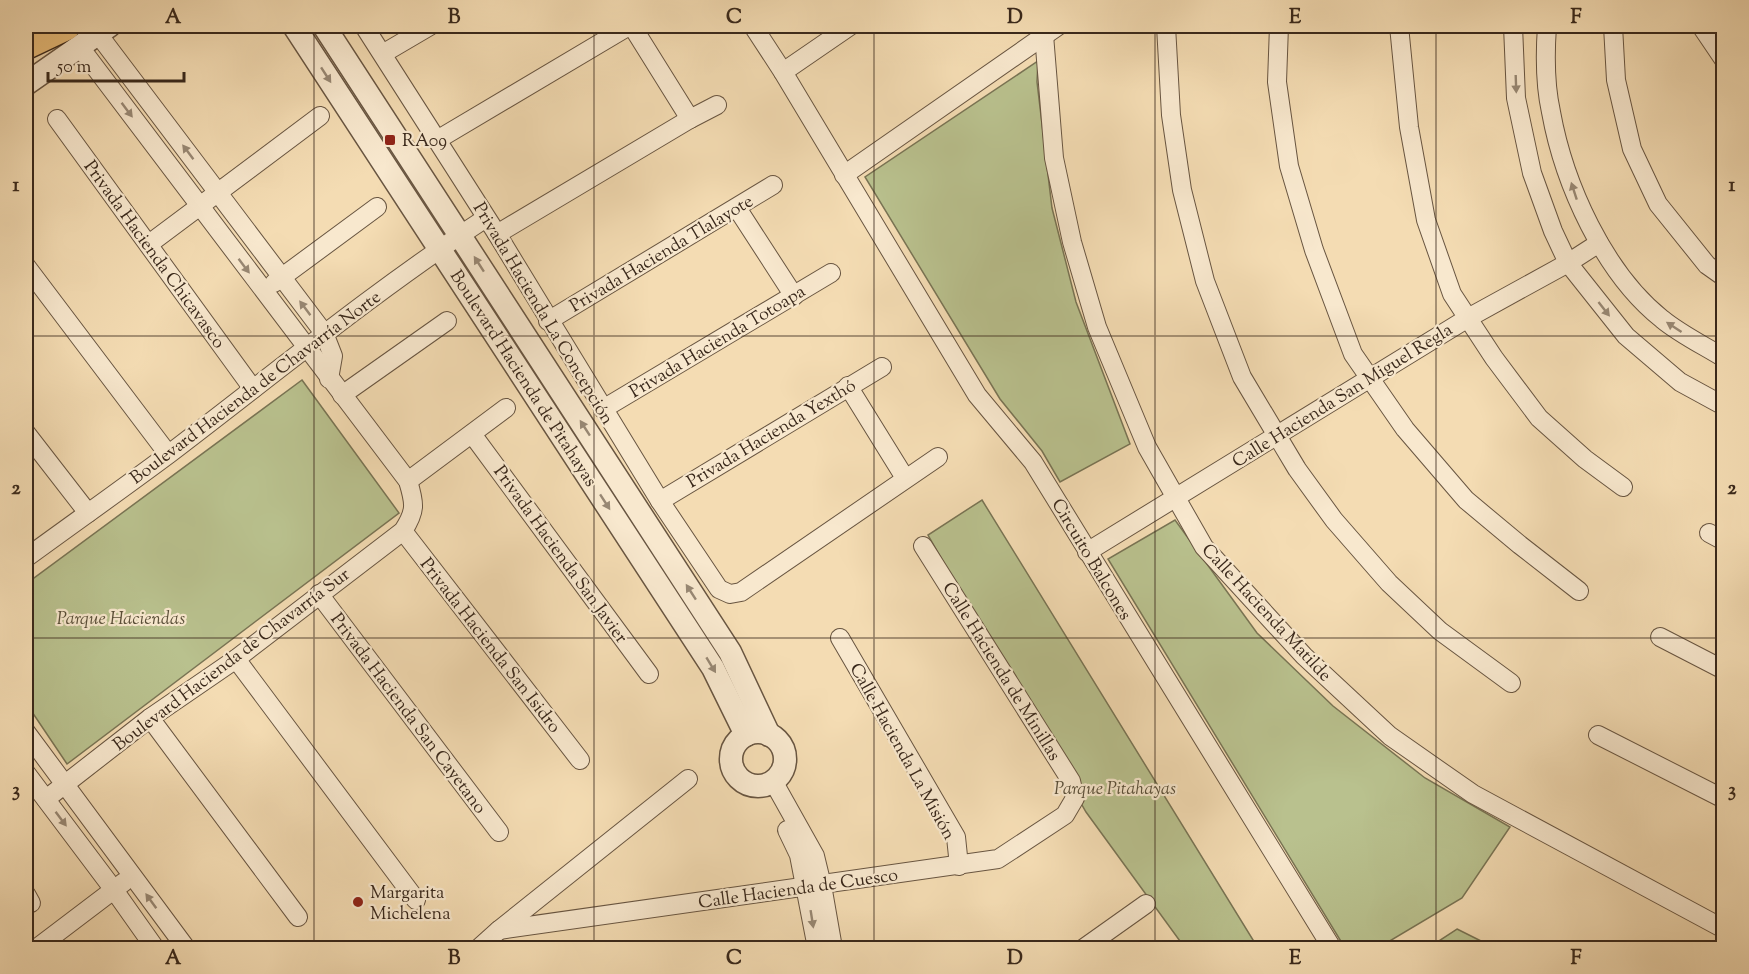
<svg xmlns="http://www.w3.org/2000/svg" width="1749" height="974" font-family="'Sorts Mill Goudy',serif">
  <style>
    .green { fill: #b9c18e; stroke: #797454; stroke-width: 1.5 }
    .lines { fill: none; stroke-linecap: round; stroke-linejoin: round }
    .minor-casing { stroke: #685541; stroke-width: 20 }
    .tertiary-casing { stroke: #685541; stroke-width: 25 }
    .primary-casing { stroke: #39281b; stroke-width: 31 }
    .minor { stroke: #f8e8ce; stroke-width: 18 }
    .tertiary { stroke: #f8e8ce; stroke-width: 22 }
    .primary { stroke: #eabe7a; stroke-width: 28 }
    .oneway { fill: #988874 }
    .grid { fill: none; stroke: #39281b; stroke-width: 1.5; stroke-opacity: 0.55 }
    .poi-dot { fill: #8f2418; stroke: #f8e8ce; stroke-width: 2 }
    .labels { text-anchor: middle; stroke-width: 4.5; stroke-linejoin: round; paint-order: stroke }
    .poi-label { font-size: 18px; fill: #39281b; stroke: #f8e8ce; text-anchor: start }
    .street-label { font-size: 18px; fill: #39281b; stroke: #f8e8ce }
    .park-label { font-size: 18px; font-style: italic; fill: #594e38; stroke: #f8e8ce }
    .neatline { fill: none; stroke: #39281b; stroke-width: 2 }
    .grid-label { font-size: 20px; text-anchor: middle; font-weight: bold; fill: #39281b }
  </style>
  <rect width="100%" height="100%" fill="#f4dcb3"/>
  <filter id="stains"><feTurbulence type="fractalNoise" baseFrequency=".00333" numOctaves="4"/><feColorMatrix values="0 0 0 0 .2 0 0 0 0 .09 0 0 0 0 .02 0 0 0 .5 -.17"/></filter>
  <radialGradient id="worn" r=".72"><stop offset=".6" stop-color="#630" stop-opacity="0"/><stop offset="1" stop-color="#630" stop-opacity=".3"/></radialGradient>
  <g class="green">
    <path d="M1038 61 1037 82 1052 208 1076 302 1130 444 1060 482 1042 451 1000 399 865 177Z"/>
    <path d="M302 380 399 513 67 764 26 703V584Z"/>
    <path d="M982 500 1258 948H1185L1086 812 928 535Z"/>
    <path d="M1175 520 1257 633 1333 706 1425 778 1510 827 1462 898 1378 948H1345L1108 559Z"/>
    <path d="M1457 929 1495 948H1428Z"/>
  </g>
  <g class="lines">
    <defs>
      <g id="minor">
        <path d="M364 26 497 234 660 501 719 589 730 594 741 592 938 457"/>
        <path d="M632 26 690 119"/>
        <path d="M753 26 783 72 977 395 1033 462 1332 948"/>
        <path d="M1166 26 1171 115 1182 190 1205 281 1242 377 1297 469 1334 520 1389 583 1440 631 1511 683"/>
        <path d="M1279 26 1277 82 1289 166 1314 250 1353 354 1405 429 1466 500 1520 545 1579 591"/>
        <path d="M1399 26 1409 127 1426 220 1452 294 1494 358 1539 418 1585 459 1623 487"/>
        <path d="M1513 26 1516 98 1532 173 1553 231 1568 263 1626 336 1680 382 1724 406"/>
        <path d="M1547 26C1545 54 1545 85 1551 112 1564 184 1604 273 1662 319 1680 334 1703 345 1724 358"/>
        <path d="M1613 26 1616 80 1632 149 1658 204 1707 265 1724 277"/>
        <path d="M1701 26 1724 60"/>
        <path d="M98 34 324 333 333 356 329 379"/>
        <path d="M1044 35 1054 158 1072 242 1097 327 1147 447 1204 547 1304 656 1390 736 1473 794 1724 929"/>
        <path d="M384 53 430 26"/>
        <path d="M783 72 850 26"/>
        <path d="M57 119 253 389"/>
        <path d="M437 140 629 26"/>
        <path d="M844 175 1058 26"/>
        <path d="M737 208 794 296"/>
        <path d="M497 234 690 119 717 105"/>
        <path d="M149 244 320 116"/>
        <path d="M26 266 168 454"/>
        <path d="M274 283 377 207"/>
        <path d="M548 321 773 185"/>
        <path d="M848 386 905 478"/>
        <path d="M342 395 447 321"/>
        <path d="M603 409 831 273"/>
        <path d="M26 433 88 513"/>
        <path d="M472 434 649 674"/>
        <path d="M408 481 506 408"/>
        <path d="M660 501 882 367"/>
        <path d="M403 531 580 760"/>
        <path d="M1709 533 1724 541"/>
        <path d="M1087 552 1468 318 1568 263 1599 243"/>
        <path d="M26 558C74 523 122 489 169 454 274 374 376 290 486 218"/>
        <path d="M319 594 499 832"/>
        <path d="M1660 637 1724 670"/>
        <path d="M840 638 956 837 959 866"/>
        <path d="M236 659 416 900"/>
        <path d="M150 718 298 917"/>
        <path d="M26 732 186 948"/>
        <path d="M1598 735 1724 799"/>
        <path d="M26 773 114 890 155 948"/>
        <path d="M773 781 815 856 822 885 833 948"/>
        <path d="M46 799 150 718 236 659 403 531C416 511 415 504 408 481L79 46"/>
        <path d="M787 830 799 855 817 948"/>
        <path d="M26 894 31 903"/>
        <path d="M499 930 998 859 1065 815 1075 798 1071 781 923 546"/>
        <path d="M37 948 124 882"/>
        <path d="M479 948 499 930 688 779"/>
        <path d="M1084 948 1146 904"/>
      </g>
      <g id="tertiary">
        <path d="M294 26 713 668 746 735"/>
        <path d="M324 26 730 652 769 735"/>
        <path d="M26 84 109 26"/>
        <circle cx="758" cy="759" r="27"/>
      </g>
      <path id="primary" d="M26 45 66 26"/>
    </defs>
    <use href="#minor" class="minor-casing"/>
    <use href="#tertiary" class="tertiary-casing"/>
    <use href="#primary" class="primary-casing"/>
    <use href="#minor" class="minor"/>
    <use href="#tertiary" class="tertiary"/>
    <use href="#primary" class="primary"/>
  </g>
  <defs><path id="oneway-solid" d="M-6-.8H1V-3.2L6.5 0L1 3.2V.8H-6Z" transform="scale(1.5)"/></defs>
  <g class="oneway">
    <use href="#oneway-solid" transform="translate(326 75) rotate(57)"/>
    <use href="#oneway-solid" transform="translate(1516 84) rotate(88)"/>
    <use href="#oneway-solid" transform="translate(127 110) rotate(53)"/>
    <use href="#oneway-solid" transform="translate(188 152) rotate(-127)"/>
    <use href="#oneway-solid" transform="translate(1574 191) rotate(-108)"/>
    <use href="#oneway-solid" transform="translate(479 264) rotate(-123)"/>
    <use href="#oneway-solid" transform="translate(244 266) rotate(53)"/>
    <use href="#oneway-solid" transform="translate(305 308) rotate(-127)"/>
    <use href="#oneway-solid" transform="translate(1604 309) rotate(52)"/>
    <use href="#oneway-solid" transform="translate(1674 327) rotate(-147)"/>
    <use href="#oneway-solid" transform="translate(585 428) rotate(-123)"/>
    <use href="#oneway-solid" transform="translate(605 502) rotate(57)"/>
    <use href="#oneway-solid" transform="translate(691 592) rotate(-123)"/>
    <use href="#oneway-solid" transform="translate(711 665) rotate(59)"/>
    <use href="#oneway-solid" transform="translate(61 819) rotate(53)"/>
    <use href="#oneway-solid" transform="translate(151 901) rotate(-126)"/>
    <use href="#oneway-solid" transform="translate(812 919) rotate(81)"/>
  </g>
  <path class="grid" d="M314 26V948M594 26V948M874 26V948M1155 26V948M1436 26V948M26 336H1724M26 638H1724"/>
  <g class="poi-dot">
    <rect x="384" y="134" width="12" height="12" rx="3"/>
    <circle cx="358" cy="902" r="6"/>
  </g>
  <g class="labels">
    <g class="poi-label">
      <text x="402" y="146">RA09</text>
      <text x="370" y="898">Margarita<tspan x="370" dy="21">Michelena</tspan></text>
    </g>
    <g class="street-label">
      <text transform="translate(661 253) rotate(-31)" y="6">Privada Hacienda Tlalayote</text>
      <text transform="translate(155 254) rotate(54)" y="6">Privada Hacienda Chicavasco</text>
      <text transform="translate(544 313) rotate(59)" y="6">Privada Hacienda La Concepción</text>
      <text transform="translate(717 341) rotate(-31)" y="6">Privada Hacienda Totoapa</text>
      <text transform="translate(524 378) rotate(57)" y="6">Boulevard Hacienda de Pitahayas</text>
      <text transform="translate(255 387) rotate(-37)" y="6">Boulevard Hacienda de Chavarría Norte</text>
      <text transform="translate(1342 395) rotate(-32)" y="6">Calle Hacienda San Miguel Regla</text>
      <text transform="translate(771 433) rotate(-31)" y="6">Privada Hacienda Yexthó</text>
      <text transform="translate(561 554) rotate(54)" y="6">Privada Hacienda San Javier</text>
      <text transform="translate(1092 559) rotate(59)" y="6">Circuito Balcones</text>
      <text transform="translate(1267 612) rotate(47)" y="6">Calle Hacienda Matilde</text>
      <text transform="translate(491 645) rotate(52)" y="6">Privada Hacienda San Isidro</text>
      <text transform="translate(231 659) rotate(-37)" y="6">Boulevard Hacienda de Chavarría Sur</text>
      <text transform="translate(1002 671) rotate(58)" y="6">Calle Hacienda de Minillas</text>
      <text transform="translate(409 713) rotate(53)" y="6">Privada Hacienda San Cayetano</text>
      <text transform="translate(903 751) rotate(61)" y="6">Calle Hacienda La Misión</text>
      <text transform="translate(798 888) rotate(-8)" y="6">Calle Hacienda de Cuesco</text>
    </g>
    <g class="park-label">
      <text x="121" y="624">Parque Haciendas</text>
      <text x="1115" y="794">Parque Pitahayas</text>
    </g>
  </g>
  <rect width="1749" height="974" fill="none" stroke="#f4dcb3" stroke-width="66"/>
  <path d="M48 72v9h136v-9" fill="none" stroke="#39281b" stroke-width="3"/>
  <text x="57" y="72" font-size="18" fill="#39281b" stroke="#f8e8ce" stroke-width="4.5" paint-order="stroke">50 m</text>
  <rect x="33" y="33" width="1683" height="908" class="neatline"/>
  <g class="grid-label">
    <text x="173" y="23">A</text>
    <text x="454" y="23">B</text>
    <text x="734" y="23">C</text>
    <text x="1015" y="23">D</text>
    <text x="1295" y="23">E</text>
    <text x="1576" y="23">F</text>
    <text x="16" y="191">1</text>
    <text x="1732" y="191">1</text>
    <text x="16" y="494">2</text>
    <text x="1732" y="494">2</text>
    <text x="16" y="796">3</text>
    <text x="1732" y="796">3</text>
    <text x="173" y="964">A</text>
    <text x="454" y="964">B</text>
    <text x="734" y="964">C</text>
    <text x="1015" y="964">D</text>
    <text x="1295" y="964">E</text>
    <text x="1576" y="964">F</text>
  </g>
  <rect width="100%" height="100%" filter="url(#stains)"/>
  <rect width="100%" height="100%" fill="url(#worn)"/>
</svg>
